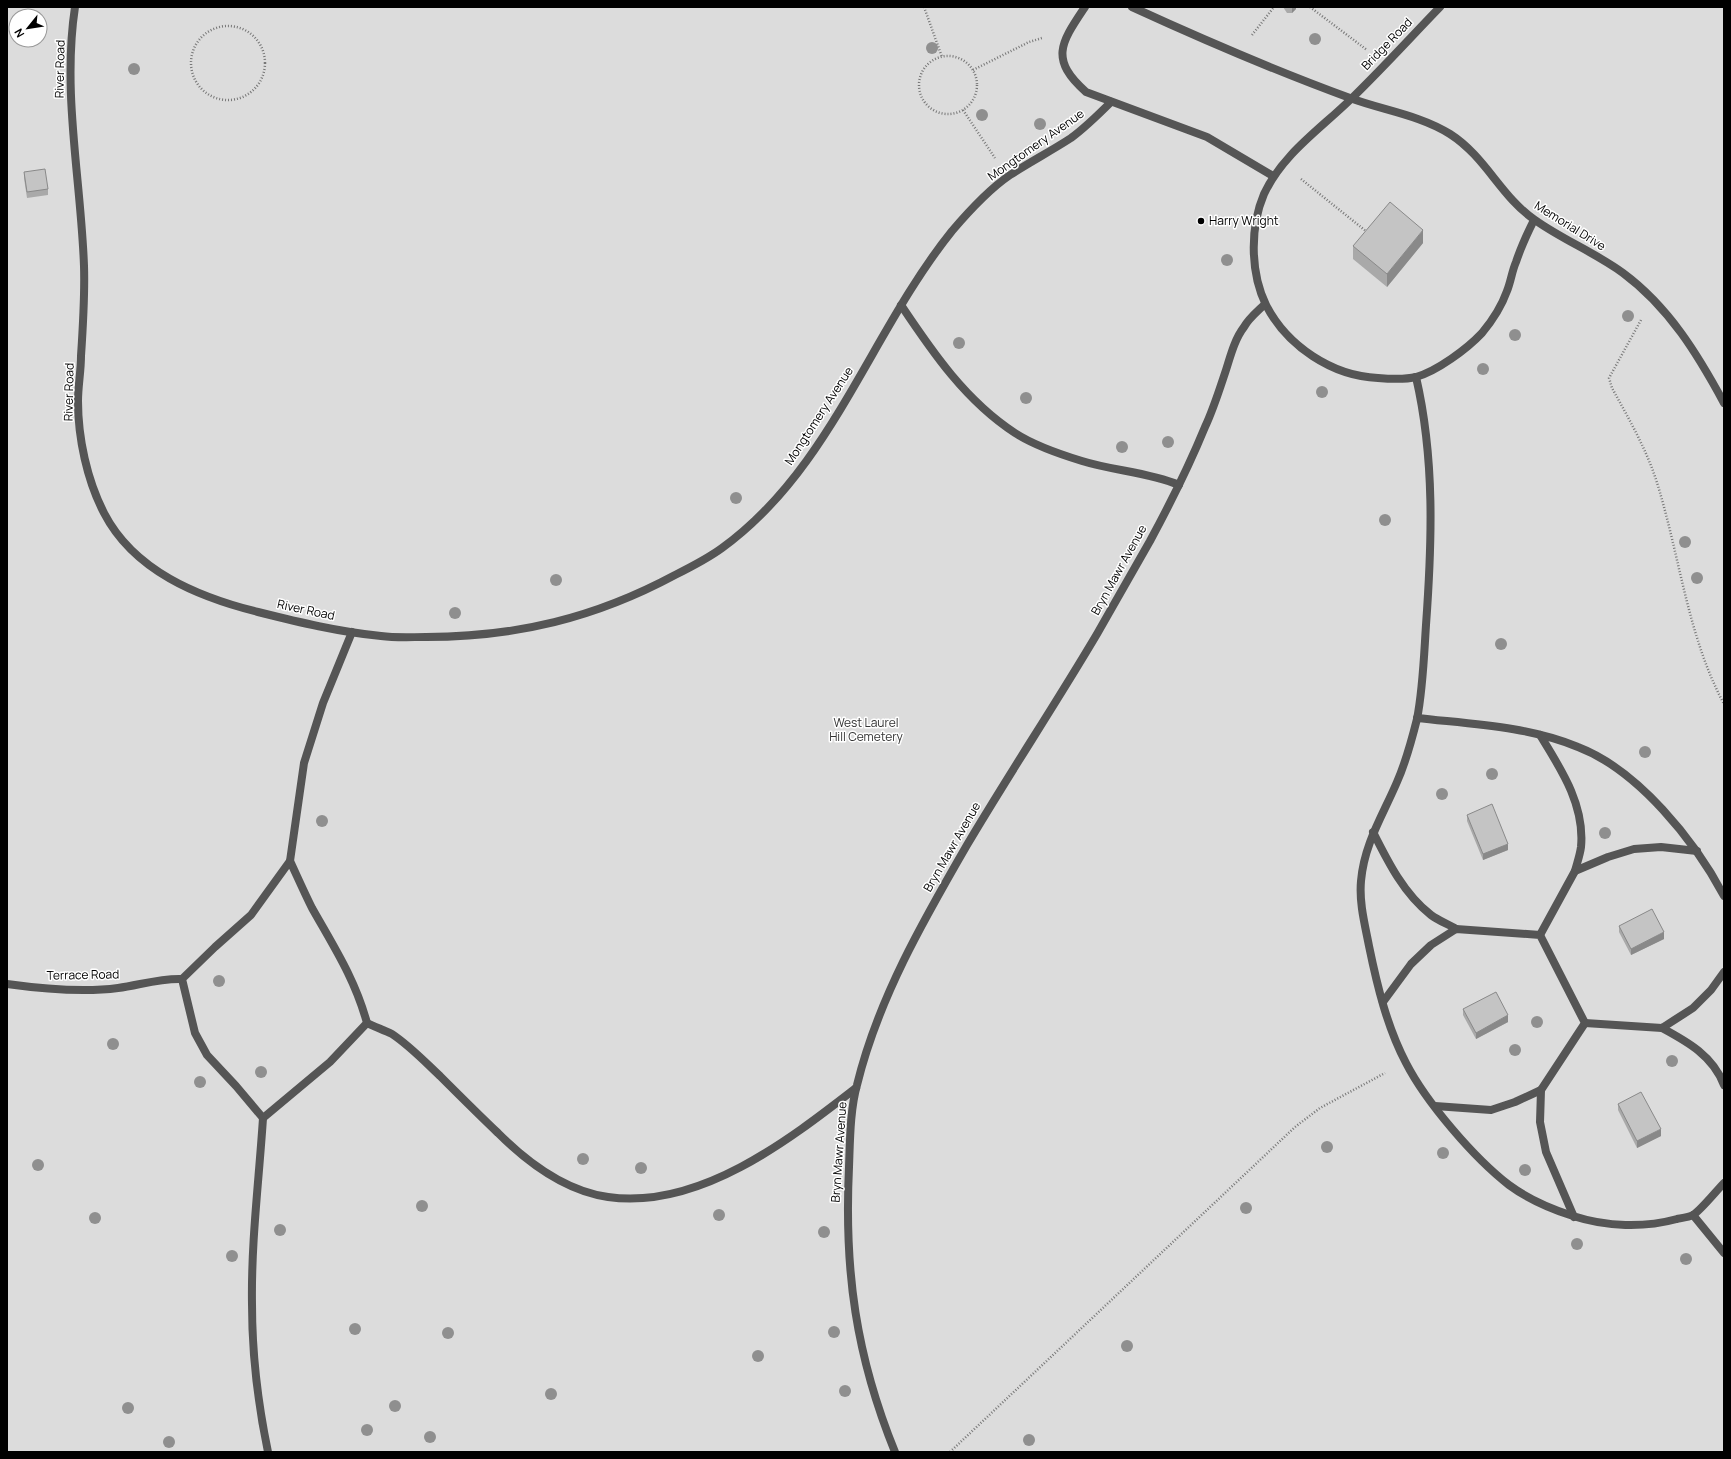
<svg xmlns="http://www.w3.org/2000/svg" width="1731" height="1459" font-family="Manrope,sans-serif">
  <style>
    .green { fill: #dcdcdc; fill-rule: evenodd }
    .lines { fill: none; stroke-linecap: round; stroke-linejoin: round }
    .path { stroke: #777; stroke-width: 2.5; stroke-dasharray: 1 2; stroke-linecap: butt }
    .service { stroke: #555; stroke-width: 8 }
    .tree { fill: #8f8f8f }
    .wall { fill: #a9a9a9 }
    .shaded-wall { fill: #898989 }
    .building { fill: #c4c4c4; stroke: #898989 }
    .poi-dot { fill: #000; stroke: #fff; stroke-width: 1.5 }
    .labels { text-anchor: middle; stroke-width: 3; stroke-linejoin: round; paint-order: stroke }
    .street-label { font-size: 12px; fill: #000; stroke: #fff }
    .poi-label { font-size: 12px; fill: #000; stroke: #fff; text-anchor: start }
    .park-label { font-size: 12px; fill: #333; stroke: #fff }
  </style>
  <rect width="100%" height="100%" fill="#fff"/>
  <path class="green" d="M7 7H1724V1452H7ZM16 16H40V40H16Z"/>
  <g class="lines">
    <g class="path">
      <path d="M924 7 942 57"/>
      <path d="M1310 7 1367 50"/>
      <circle cx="228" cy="63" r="37"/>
      <path d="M1252 35 1274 7"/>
      <circle cx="948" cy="85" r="29"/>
      <path d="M973 70 1029 42 1042 38"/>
      <path d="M963 110 995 158"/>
      <path d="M1301 179 1367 232"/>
      <path d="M1641 320 1609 378 1612 388C1629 419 1648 452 1658 486 1680 558 1688 637 1724 704"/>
      <path d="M950 1452 1295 1127 1320 1108 1385 1073"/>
    </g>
    <g class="service">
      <path d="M75 7C62 93 81 180 84 266 85 296 83 326 81 356 81 371 78 386 78 401 78 438 87 480 104 513 134 571 198 597 258 612 298 622 339 632 381 636 396 638 411 637 426 637 516 637 595 618 675 575 691 567 707 559 722 548 831 469 870 333 952 231 969 211 988 190 1010 175 1030 162 1051 151 1071 138 1086 127 1098 115 1111 102"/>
      <path d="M1085 7C1061 43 1049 59 1086 92L1207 137 1273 176"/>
      <path d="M1132 7C1204 40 1276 71 1350 98 1382 110 1420 115 1450 134 1486 157 1501 197 1535 220 1563 240 1596 253 1623 273 1669 307 1698 355 1724 403"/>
      <path d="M1440 7C1410 38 1381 70 1350 100 1319 130 1283 154 1264 194 1250 227 1250 272 1266 305 1287 346 1332 376 1378 378 1390 379 1404 380 1416 377 1437 371 1467 349 1482 333 1492 321 1502 305 1507 291 1511 281 1512 271 1516 262 1521 247 1527 234 1534 220"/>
      <path d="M901 305C933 353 966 401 1015 433 1035 446 1059 454 1082 461 1114 471 1148 472 1179 485"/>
      <path d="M1416 377C1435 459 1432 542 1426 625 1424 655 1423 689 1417 719 1412 739 1405 764 1397 782 1383 815 1364 844 1361 881 1359 903 1365 925 1369 946 1377 985 1387 1027 1406 1063 1426 1102 1474 1158 1509 1185 1528 1199 1551 1209 1573 1216 1607 1227 1644 1228 1677 1219 1682 1218 1689 1217 1693 1215 1700 1211 1717 1190 1724 1183"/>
      <path d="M1417 718C1470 724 1528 726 1578 747 1638 770 1695 841 1724 896"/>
      <path d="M1540 735C1561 769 1585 805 1581 847 1580 855 1577 863 1575 871"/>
      <path d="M1373 832C1388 862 1404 894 1431 915 1439 921 1448 924 1456 929"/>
      <path d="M290 861C297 876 304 892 312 908 334 947 355 979 367 1023L330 1062 263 1118 236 1086 207 1055 195 1033 182 979 215 947 251 915Z"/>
      <path d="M290 861 304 763 323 703 352 632"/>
      <path d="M1540 935 1575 871 1608 857 1634 849 1661 847 1697 851"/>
      <path d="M7 984C43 989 82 993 118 988 140 985 160 978 182 979"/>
      <path d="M1383 1002 1411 964 1431 945 1456 929 1540 935 1585 1023 1541 1090 1515 1102 1491 1110 1435 1106"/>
      <path d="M367 1023C375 1027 384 1030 392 1034 410 1046 424 1061 440 1076 459 1095 478 1114 498 1133 527 1162 566 1191 608 1197 699 1210 789 1140 856 1088"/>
      <path d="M1585 1023 1662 1028 1693 1008 1711 990 1724 972"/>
      <path d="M1662 1028C1688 1042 1713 1056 1724 1085"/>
      <path d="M1541 1090 1540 1122 1546 1152 1574 1217"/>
      <path d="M263 1118C259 1180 251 1242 252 1304 252 1353 258 1404 268 1452"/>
      <path d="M1693 1215 1724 1253"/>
      <path d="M895 1452C856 1356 844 1271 849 1167 850 1141 850 1110 857 1085 878 999 923 921 967 845 1009 774 1055 705 1097 634 1115 603 1132 572 1150 541 1170 504 1189 466 1205 427 1213 410 1219 391 1225 373 1230 358 1234 340 1244 327 1249 318 1258 311 1265 304"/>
    </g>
  </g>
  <g class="tree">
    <circle cx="1315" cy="39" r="6"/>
    <circle cx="932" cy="48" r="6"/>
    <circle cx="134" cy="69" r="6"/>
    <circle cx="982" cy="115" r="6"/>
    <circle cx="1040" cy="124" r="6"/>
    <circle cx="1227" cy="260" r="6"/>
    <circle cx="1628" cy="316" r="6"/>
    <circle cx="1515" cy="335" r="6"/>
    <circle cx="959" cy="343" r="6"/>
    <circle cx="1483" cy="369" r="6"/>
    <circle cx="1322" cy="392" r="6"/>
    <circle cx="1026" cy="398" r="6"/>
    <circle cx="1168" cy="442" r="6"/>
    <circle cx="1122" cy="447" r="6"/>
    <circle cx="736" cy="498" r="6"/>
    <circle cx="1385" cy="520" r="6"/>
    <circle cx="1685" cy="542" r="6"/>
    <circle cx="1697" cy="578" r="6"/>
    <circle cx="556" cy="580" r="6"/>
    <circle cx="455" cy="613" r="6"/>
    <circle cx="1501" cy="644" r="6"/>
    <circle cx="1645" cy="752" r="6"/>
    <circle cx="1492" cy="774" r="6"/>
    <circle cx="1442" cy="794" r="6"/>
    <circle cx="322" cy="821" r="6"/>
    <circle cx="1605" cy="833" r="6"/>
    <circle cx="219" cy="981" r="6"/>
    <circle cx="1537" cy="1022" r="6"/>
    <circle cx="113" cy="1044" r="6"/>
    <circle cx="1515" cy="1050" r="6"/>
    <circle cx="1672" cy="1061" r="6"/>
    <circle cx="261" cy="1072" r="6"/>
    <circle cx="200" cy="1082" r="6"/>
    <circle cx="1327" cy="1147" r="6"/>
    <circle cx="1443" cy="1153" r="6"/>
    <circle cx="583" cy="1159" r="6"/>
    <circle cx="38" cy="1165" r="6"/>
    <circle cx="641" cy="1168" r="6"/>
    <circle cx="1525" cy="1170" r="6"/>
    <circle cx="422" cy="1206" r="6"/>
    <circle cx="1246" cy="1208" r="6"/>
    <circle cx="719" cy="1215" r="6"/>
    <circle cx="95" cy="1218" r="6"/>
    <circle cx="280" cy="1230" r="6"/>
    <circle cx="824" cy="1232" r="6"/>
    <circle cx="1577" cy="1244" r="6"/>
    <circle cx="232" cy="1256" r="6"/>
    <circle cx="1686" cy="1259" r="6"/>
    <circle cx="355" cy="1329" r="6"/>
    <circle cx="834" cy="1332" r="6"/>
    <circle cx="448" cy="1333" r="6"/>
    <circle cx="1127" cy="1346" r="6"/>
    <circle cx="758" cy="1356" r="6"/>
    <circle cx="845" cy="1391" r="6"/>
    <circle cx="551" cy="1394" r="6"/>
    <circle cx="395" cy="1406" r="6"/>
    <circle cx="128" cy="1408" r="6"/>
    <circle cx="367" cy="1430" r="6"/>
    <circle cx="430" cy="1437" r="6"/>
    <circle cx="1029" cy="1440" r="6"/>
    <circle cx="169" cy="1442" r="6"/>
  </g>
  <g class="wall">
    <path d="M1283 7H1296V9L1292 13H1287Z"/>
    <path d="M24 172 48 189V195L27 198 24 178Z"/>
    <path d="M1423 243 1387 287 1353 259V246Z"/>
    <path d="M1467 815 1508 850 1483 860 1467 821Z"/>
    <path d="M1619 926 1664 939 1631 955 1619 932Z"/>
    <path d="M1463 1009 1508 1022 1476 1039 1463 1015Z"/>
    <path d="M1618 1104 1661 1136 1637 1148 1618 1110Z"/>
  </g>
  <g class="shaded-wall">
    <path d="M1292 7H1296V9L1292 13Z"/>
    <path d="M1423 230V243L1387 287V274Z"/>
    <path d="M1508 844V850L1483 860V854Z"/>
    <path d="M1664 932V939L1631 955V949Z"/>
    <path d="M1508 1015V1022L1476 1039V1033Z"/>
    <path d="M1661 1129V1136L1637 1148V1141Z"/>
  </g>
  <g class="building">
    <path d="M45 169 48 189 27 192 24 172Z"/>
    <path d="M1390 202 1423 230 1387 274 1353 246Z"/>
    <path d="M1492 804 1508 844 1483 854 1467 815Z"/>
    <path d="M1652 909 1664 932 1631 949 1619 926Z"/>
    <path d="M1496 992 1508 1015 1476 1033 1463 1009Z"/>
    <path d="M1641 1092 1661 1129 1637 1141 1618 1104Z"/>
  </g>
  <circle class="poi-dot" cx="1201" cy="221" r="4"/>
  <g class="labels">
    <g class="street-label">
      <text transform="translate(1387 44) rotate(-46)" y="4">Bridge Road</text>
      <text transform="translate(60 69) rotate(-89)" y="4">River Road</text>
      <text transform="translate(1036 145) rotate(-35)" y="4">Mongtomery Avenue</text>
      <text transform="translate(1570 226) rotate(32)" y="4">Memorial Drive</text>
      <text transform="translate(69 392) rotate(-89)" y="4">River Road</text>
      <text transform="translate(819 416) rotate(-57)" y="4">Mongtomery Avenue</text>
      <text transform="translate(1119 570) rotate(-61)" y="4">Bryn Mawr Avenue</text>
      <text transform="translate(306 610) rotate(12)" y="4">River Road</text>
      <text transform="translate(952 847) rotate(-60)" y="4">Bryn Mawr Avenue</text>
      <text transform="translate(83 975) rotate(-1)" y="4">Terrace Road</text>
      <text transform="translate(839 1152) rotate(-86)" y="4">Bryn Mawr Avenue</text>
    </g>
    <g class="poi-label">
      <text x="1209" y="225">Harry Wright</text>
    </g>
    <g class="park-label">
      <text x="866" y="727">West Laurel<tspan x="866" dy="14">Hill Cemetery</tspan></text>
    </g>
  </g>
  <rect width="1731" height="1459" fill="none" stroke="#000000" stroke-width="16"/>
  <g transform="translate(28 28) rotate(240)"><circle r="19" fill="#ffffff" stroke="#999999"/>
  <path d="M0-3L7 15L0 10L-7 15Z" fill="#000000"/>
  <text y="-6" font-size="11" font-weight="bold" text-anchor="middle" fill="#000000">N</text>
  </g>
</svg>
